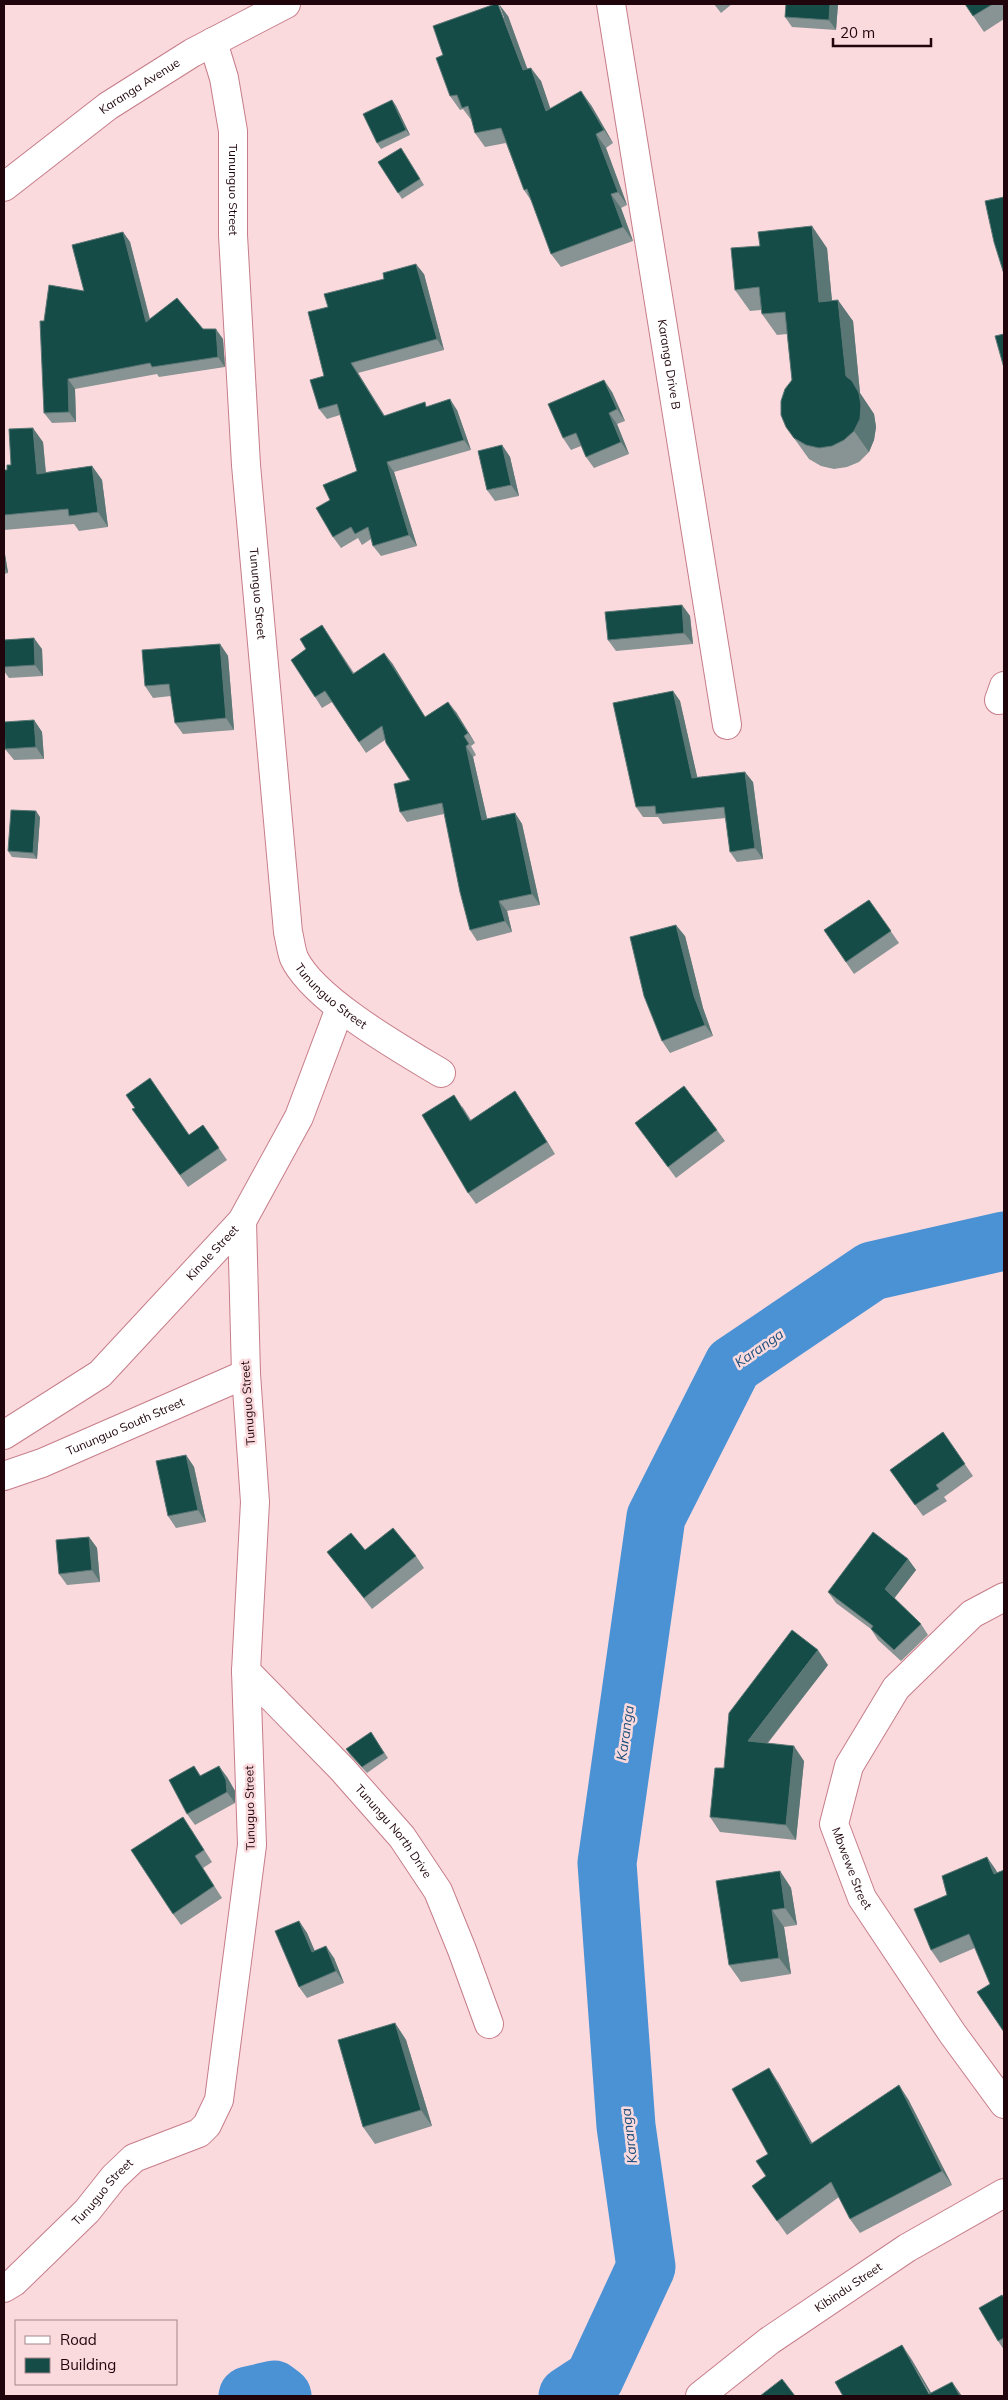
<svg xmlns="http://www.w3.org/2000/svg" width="1008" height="2400" font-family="Mulish,sans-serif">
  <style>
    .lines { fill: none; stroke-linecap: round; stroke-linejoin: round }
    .river { stroke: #4b92d4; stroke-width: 59 }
    .street-casing { stroke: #c67d89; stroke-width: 30 }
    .street { stroke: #fff; stroke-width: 28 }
    .wall { fill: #889393 }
    .shaded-wall { fill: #5b7775 }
    .building { fill: #164c48; stroke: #5b7775 }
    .labels { text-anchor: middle; stroke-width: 5; stroke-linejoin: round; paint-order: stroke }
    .street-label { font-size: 12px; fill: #20060c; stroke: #fbdade }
    .water-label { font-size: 14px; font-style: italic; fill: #1b4e7a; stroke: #fbdade }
  </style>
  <rect width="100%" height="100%" fill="#fbdade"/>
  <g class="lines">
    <g class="river">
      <path d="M248 2396 274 2390 282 2396"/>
      <path d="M568 2396 594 2379 646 2267 626 2126 607 1863 656 1517 733 1365 872 1271 1004 1241"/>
    </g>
    <defs>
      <g id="street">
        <path id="s1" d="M611 4 727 725"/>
        <path id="s2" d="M213 42 224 78 233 131V235L246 465 288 932C290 940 291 950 294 958 314 1000 401 1049 441 1073"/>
        <path id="s3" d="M4 187 108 106 192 53 286 4"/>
        <path d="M999 700 1004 686"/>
        <path id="s4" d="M4 1435 100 1374 242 1221 299 1117 340 1008"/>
        <path id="s5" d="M4 1476 42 1463 246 1374"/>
        <path id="s6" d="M1004 1597 972 1614 896 1688 849 1766 834 1824 862 1898 952 2033 1004 2104"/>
        <path id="s7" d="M246 1671 342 1769 402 1837 438 1891 462 1950 489 2024"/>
        <path id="s8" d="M4 2288 14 2282 87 2211 114 2177 134 2158 199 2133 207 2125 219 2100 252 1845 246 1671 255 1502 246 1374 242 1221"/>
        <path id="s9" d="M700 2396 769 2341 907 2248 1004 2193"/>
      </g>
    </defs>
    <use href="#street" class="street-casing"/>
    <use href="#street" class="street"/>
  </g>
  <g class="wall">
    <path d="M714 4H732L721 13Z"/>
    <path d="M786 4H838L836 30 792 27 785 17Z"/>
    <path d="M965 4H1004V19L984 32Z"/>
    <path d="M508 16 527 69 541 81 550 109 591 105 613 143 606 148 627 205 621 208 633 241 561 267 551 254 532 202 524 190 506 143 485 147 475 133 472 121 463 109 460 110 450 96 443 55Z"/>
    <path d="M392 100 396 106 410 135 381 149 377 143Z"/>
    <path d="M405 154 424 185 402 199 378 162Z"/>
    <path d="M123 232 130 242 150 319 203 329 223 339 225 367 159 377 157 374 75 389 76 422 52 423 44 413V321L84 291Z"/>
    <path d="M827 248 832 301 853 321 860 393 874 414 876 427 874 440 869 452 859 462 847 467 834 469 821 466 809 459 786 427 792 380 787 334 777 335 762 314 761 310 750 311 735 290Z"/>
    <path d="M424 274 444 350 358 373 385 416 428 406 457 410 471 450 394 472 417 546 381 556 373 546 371 539 362 545 358 538 341 548 333 537 330 500 357 471 340 415 327 419 319 409 324 376 328 307Z"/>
    <path d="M612 392 625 421 617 424 629 454 594 468 586 457 581 446 571 450 563 438Z"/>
    <path d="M43 442 46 472 92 466 102 480 108 527 79 531 74 524 4 530V470H7L11 465Z"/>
    <path d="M502 445 510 457 519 496 495 501 487 490Z"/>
    <path d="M4 548 8 573 4 574Z"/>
    <path d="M682 605 690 616 693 644 616 651 608 640Z"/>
    <path d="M322 625 354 673 392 663 425 717 456 712 475 743 471 746 476 755 473 757 487 819 515 813 522 824 540 905 507 911 512 932 477 941 470 930 444 814 407 822 400 812 410 780 385 740 366 753 332 702 322 708 315 697 306 649Z"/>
    <path d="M4 640 42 649 43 676 9 678 4 671Z"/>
    <path d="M220 644 228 656 234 730 183 734 175 723 171 696 153 698 145 686Z"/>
    <path d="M673 691 680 701 697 777 753 782 763 859 737 862 730 852 726 818 663 824 658 817H643L636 807Z"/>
    <path d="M34 720 42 732 44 759 14 760 5 749Z"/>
    <path d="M40 817 37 859 12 857 8 851Z"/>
    <path d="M869 900 899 943 854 974 824 930Z"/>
    <path d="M685 936 703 1008 713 1036 670 1053 662 1041Z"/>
    <path d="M515 1091 555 1154 476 1204 468 1193 462 1106 471 1120Z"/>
    <path d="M132 1109 189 1135 203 1125 227 1160 188 1187Z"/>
    <path d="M635 1123 717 1130 725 1141 676 1178Z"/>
    <path d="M943 1432 973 1476 944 1497 947 1501 923 1516 890 1470Z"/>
    <path d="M186 1455 194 1467 206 1522 176 1528 168 1516Z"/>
    <path d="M89 1537 97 1548 100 1582 67 1585 59 1574Z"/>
    <path d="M365 1550 416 1556 424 1568 372 1609 336 1563 327 1552Z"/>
    <path d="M908 1559 916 1570 894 1598 921 1624 928 1635 901 1661 878 1640 871 1629 836 1603 828 1592Z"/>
    <path d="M828 1665 768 1743 804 1761 796 1840 720 1832 710 1817 724 1768Z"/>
    <path d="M371 1732 388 1758 367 1773 350 1755 346 1749Z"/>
    <path d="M194 1766 201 1776 227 1777 235 1791V1803L195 1825 187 1814Z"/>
    <path d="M191 1829 212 1862 203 1868 222 1898 181 1925 173 1914Z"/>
    <path d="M996 1870 990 1984 975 1948 940 1963 931 1950 947 1895Z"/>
    <path d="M780 1871 791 1888 797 1925 784 1927 791 1974 741 1982 729 1965Z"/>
    <path d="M299 1921 307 1933 315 1951 334 1958 344 1983 307 1998 299 1987Z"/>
    <path d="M395 2023 406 2040 432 2126 375 2144 363 2127Z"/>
    <path d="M778 2082 812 2143 908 2099 952 2185 860 2233 850 2219 839 2197 787 2235 752 2186 766 2176Z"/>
    <path d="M1004 2297V2350L998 2341Z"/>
  </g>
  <g class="shaded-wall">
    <path d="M499 4 508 16 533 84 523 70Z"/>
    <path d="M830 4H838L836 30 829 20Z"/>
    <path d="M531 68 541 81 556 125 546 111Z"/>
    <path d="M581 91 591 105 613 143 604 130Z"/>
    <path d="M392 100 396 106 410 135 406 130Z"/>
    <path d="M596 134 606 148 627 205 618 192Z"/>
    <path d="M611 194 621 208 633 241 623 227Z"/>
    <path d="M812 226 827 248 834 323 819 302Z"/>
    <path d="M123 232 130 242 153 332 146 322Z"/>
    <path d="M416 264 424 274 444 350 437 339Z"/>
    <path d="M838 300 853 321 860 393 874 414 876 427 874 440 869 452 854 431 846 376Z"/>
    <path d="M216 329 223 339 225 367 218 357Z"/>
    <path d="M351 363 358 373 391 427 384 416Z"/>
    <path d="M68 379 75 389 76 422 69 412Z"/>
    <path d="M604 380 612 392 625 421 617 409Z"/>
    <path d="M450 399 457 410 471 450 464 440Z"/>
    <path d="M609 413 617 424 629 454 621 442Z"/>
    <path d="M33 428 43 442 47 488 37 474Z"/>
    <path d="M502 445 510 457 519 496 511 485Z"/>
    <path d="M387 462 394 472 417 546 409 535Z"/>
    <path d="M92 466 102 480 108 527 98 512Z"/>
    <path d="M4 548 8 573 4 567Z"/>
    <path d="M682 605 690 616 693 644 684 633Z"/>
    <path d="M34 638 42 649 43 676 35 665Z"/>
    <path d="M220 644 228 656 234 730 226 718Z"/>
    <path d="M384 653 392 663 432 728 425 717Z"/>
    <path d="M673 691 680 701 700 789 692 778Z"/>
    <path d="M448 702 456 712 475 743 468 733Z"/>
    <path d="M34 720 42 732 44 759 36 747Z"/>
    <path d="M466 746 473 757 490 831 482 820Z"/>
    <path d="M745 772 753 782 763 859 755 848Z"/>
    <path d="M36 811 40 817 37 859 33 853Z"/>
    <path d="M515 813 522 824 540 905 532 894Z"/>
    <path d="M499 901 507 911 512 932 505 921Z"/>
    <path d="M676 925 685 936 703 1008 713 1036 705 1025 694 996Z"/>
    <path d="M515 1091 523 1103 555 1154 547 1142Z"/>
    <path d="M186 1455 194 1467 206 1522 198 1510Z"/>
    <path d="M89 1537 97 1548 100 1582 92 1570Z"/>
    <path d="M908 1559 916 1570 893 1600 885 1589Z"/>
    <path d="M818 1650 828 1665 758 1755 748 1741Z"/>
    <path d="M794 1746 804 1761 796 1840 786 1825Z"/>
    <path d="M219 1766 227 1777 235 1791V1803L227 1792Z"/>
    <path d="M987 1857 996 1870 1004 1887 994 1874Z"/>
    <path d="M780 1871 791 1888 797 1925 785 1908Z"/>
    <path d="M772 1910 784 1927 791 1974 779 1958Z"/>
    <path d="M299 1921 307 1933 320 1964 312 1952Z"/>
    <path d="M326 1946 334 1958 344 1983 336 1971Z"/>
    <path d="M395 2023 406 2040 432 2126 421 2110Z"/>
    <path d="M769 2068 778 2082 820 2157 811 2144Z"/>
    <path d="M899 2085 908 2099 952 2185 942 2171Z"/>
    <path d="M902 2345 912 2360 933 2396H931Z"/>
    <path d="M952 2382 962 2396H960Z"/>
  </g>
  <g class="building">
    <path d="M495 4H498L523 70 531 68 546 111 581 91 604 130 596 134 618 192 611 194 623 227 551 254 527 189 524 190 501 128 475 133 468 106 462 108 457 95 450 96 436 58 443 55 433 26Z"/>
    <path d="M786 4H830L829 20 785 17Z"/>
    <path d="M965 4H993L973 16Z"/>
    <path d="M392 100 406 130 377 143 363 114Z"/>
    <path d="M401 148 420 179 398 193 378 162Z"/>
    <path d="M1004 197V274L994 242 985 201Z"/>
    <path d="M812 226 819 302 838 300 846 376 852 381 859 393 861 405 860 419 854 431 844 440 832 446 819 448 806 445 794 438 786 427 781 415V401L785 389 792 380 785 312 762 314 759 287 735 290 731 248 760 246 758 232Z"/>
    <path d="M123 232 146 322 177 298 203 329H216L218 357 152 367 150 363 68 379 69 412 44 413 40 321H44L49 285 84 291 72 245Z"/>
    <path d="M416 264 437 339 351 363 384 416 425 402 426 407 450 399 464 440 387 462 409 535 373 546 368 527 355 534 351 527 333 537 316 508 330 500 323 485 357 471 337 404 319 409 310 380 324 376 308 312 328 307 324 294 384 279 383 273Z"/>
    <path d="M1004 334V368L995 336Z"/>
    <path d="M604 380 617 409 609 413 621 442 586 457 576 433 563 438 548 404Z"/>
    <path d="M33 428 37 474 92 466 98 512 69 516 68 509 4 515V470H7V465H11L9 429Z"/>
    <path d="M502 445 511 485 487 490 478 451Z"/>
    <path d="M682 605 684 633 608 640 605 612Z"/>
    <path d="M322 625 353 674 384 653 425 717 448 702 468 733 464 736 469 744 466 746 482 820 515 813 532 894 499 901 505 921 470 930 460 892 442 803 400 812 394 784 410 780 386 743 382 726 359 742 325 691 315 697 291 660 306 649 300 639Z"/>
    <path d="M34 638 35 665 4 667V640Z"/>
    <path d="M220 644 226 718 175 723 169 684 145 686 142 650Z"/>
    <path d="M673 691 692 778 745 772 755 848 730 852 724 807 656 814 655 806 636 807 613 703Z"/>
    <path d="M34 720 36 747 5 749 4 722Z"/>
    <path d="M11 810 36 811 33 853 8 851Z"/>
    <path d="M869 900 891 931 846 962 824 930Z"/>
    <path d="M676 925 694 996 705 1025 662 1041 644 996 630 937Z"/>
    <path d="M150 1078 189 1135 203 1125 219 1148 180 1175 132 1109 135 1108 126 1095Z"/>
    <path d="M684 1086 717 1130 668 1167 635 1123Z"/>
    <path d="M515 1091 547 1142 468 1193 422 1115 454 1095 470 1121Z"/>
    <path d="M943 1432 965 1464 936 1485 939 1489 915 1505 890 1470Z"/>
    <path d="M186 1455 198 1510 168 1516 156 1461Z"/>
    <path d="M393 1528 416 1556 364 1598 327 1552 351 1533 365 1550Z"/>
    <path d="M873 1532 908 1559 885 1589 921 1624 894 1650 871 1629 873 1626 828 1592Z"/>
    <path d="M89 1537 92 1570 59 1574 56 1540Z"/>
    <path d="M792 1630 818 1650 748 1741 794 1746 786 1825 710 1817 715 1768H724L729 1713Z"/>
    <path d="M371 1732 384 1753 362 1767 346 1749Z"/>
    <path d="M194 1766 200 1776 219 1766 226 1780 227 1792 187 1814 169 1780Z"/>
    <path d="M183 1817 204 1850 195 1856 214 1886 173 1914 131 1850Z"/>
    <path d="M987 1857 994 1874 1004 1870V2032L977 1992 990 1984 969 1934 931 1950 914 1909 947 1895 942 1876Z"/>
    <path d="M780 1871 785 1908 772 1910 779 1958 729 1965 716 1881Z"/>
    <path d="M299 1921 312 1952 326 1946 336 1971 299 1987 275 1931Z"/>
    <path d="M395 2023 421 2110 363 2127 338 2040Z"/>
    <path d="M769 2068 811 2144 899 2085 942 2171 850 2219 831 2182 777 2221 752 2186 766 2176 756 2161 768 2154 732 2089Z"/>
    <path d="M1002 2295 1004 2298V2338L998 2341 979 2308Z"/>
    <path d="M902 2345 929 2394 952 2382 960 2396H843L835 2382Z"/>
    <path d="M782 2379 795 2396H760Z"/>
  </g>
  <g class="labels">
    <g class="street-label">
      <text dy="4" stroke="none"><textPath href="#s3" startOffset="169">Karanga Avenue</textPath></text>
      <text dy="4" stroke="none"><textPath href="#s2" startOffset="150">Tununguo Street</textPath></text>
      <text dy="4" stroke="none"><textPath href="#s1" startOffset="365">Karanga Drive B</textPath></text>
      <text dy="4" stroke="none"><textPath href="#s2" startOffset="555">Tununguo Street</textPath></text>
      <text dy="4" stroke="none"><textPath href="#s2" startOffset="975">Tununguo Street</textPath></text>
      <text dy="4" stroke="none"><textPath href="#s4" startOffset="279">Kinole Street</textPath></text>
      <text transform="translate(248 1403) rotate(-94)" y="4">Tunuguo Street</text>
      <text dy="4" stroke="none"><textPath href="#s5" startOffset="131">Tununguo South Street</textPath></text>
      <text transform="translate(250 1808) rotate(-91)" y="4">Tunuguo Street</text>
      <text dy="4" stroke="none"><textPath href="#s7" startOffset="218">Tunungu North Drive</textPath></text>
      <text dy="4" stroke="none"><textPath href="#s6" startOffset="341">Mbwewe Street</textPath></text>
      <text dy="4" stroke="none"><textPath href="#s8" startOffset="138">Tunuguo Street</textPath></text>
      <text dy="4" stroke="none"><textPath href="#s9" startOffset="184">Kibindu Street</textPath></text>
    </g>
    <g class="water-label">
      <text transform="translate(759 1348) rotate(-35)" y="5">Karanga</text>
      <text transform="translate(625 1733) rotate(-82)" y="5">Karanga</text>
      <text transform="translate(629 2136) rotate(-97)" y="5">Karanga</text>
    </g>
  </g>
  <rect width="1008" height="2400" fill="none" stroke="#20060c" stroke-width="10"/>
  <rect x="15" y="2320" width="162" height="65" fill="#fbdade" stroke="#a3858a"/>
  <rect x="25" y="2336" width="25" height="8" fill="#ffffff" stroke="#a3858a"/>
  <text x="60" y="2345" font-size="15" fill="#20060c">Road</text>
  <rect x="25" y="2358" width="25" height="15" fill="#164c48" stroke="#a3858a"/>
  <text x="60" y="2370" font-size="15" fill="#20060c">Building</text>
  <path d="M833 38v8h98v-8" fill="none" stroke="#20060c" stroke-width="2.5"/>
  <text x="840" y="38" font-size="15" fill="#20060c" stroke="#fbdade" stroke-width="4" paint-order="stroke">20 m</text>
</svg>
